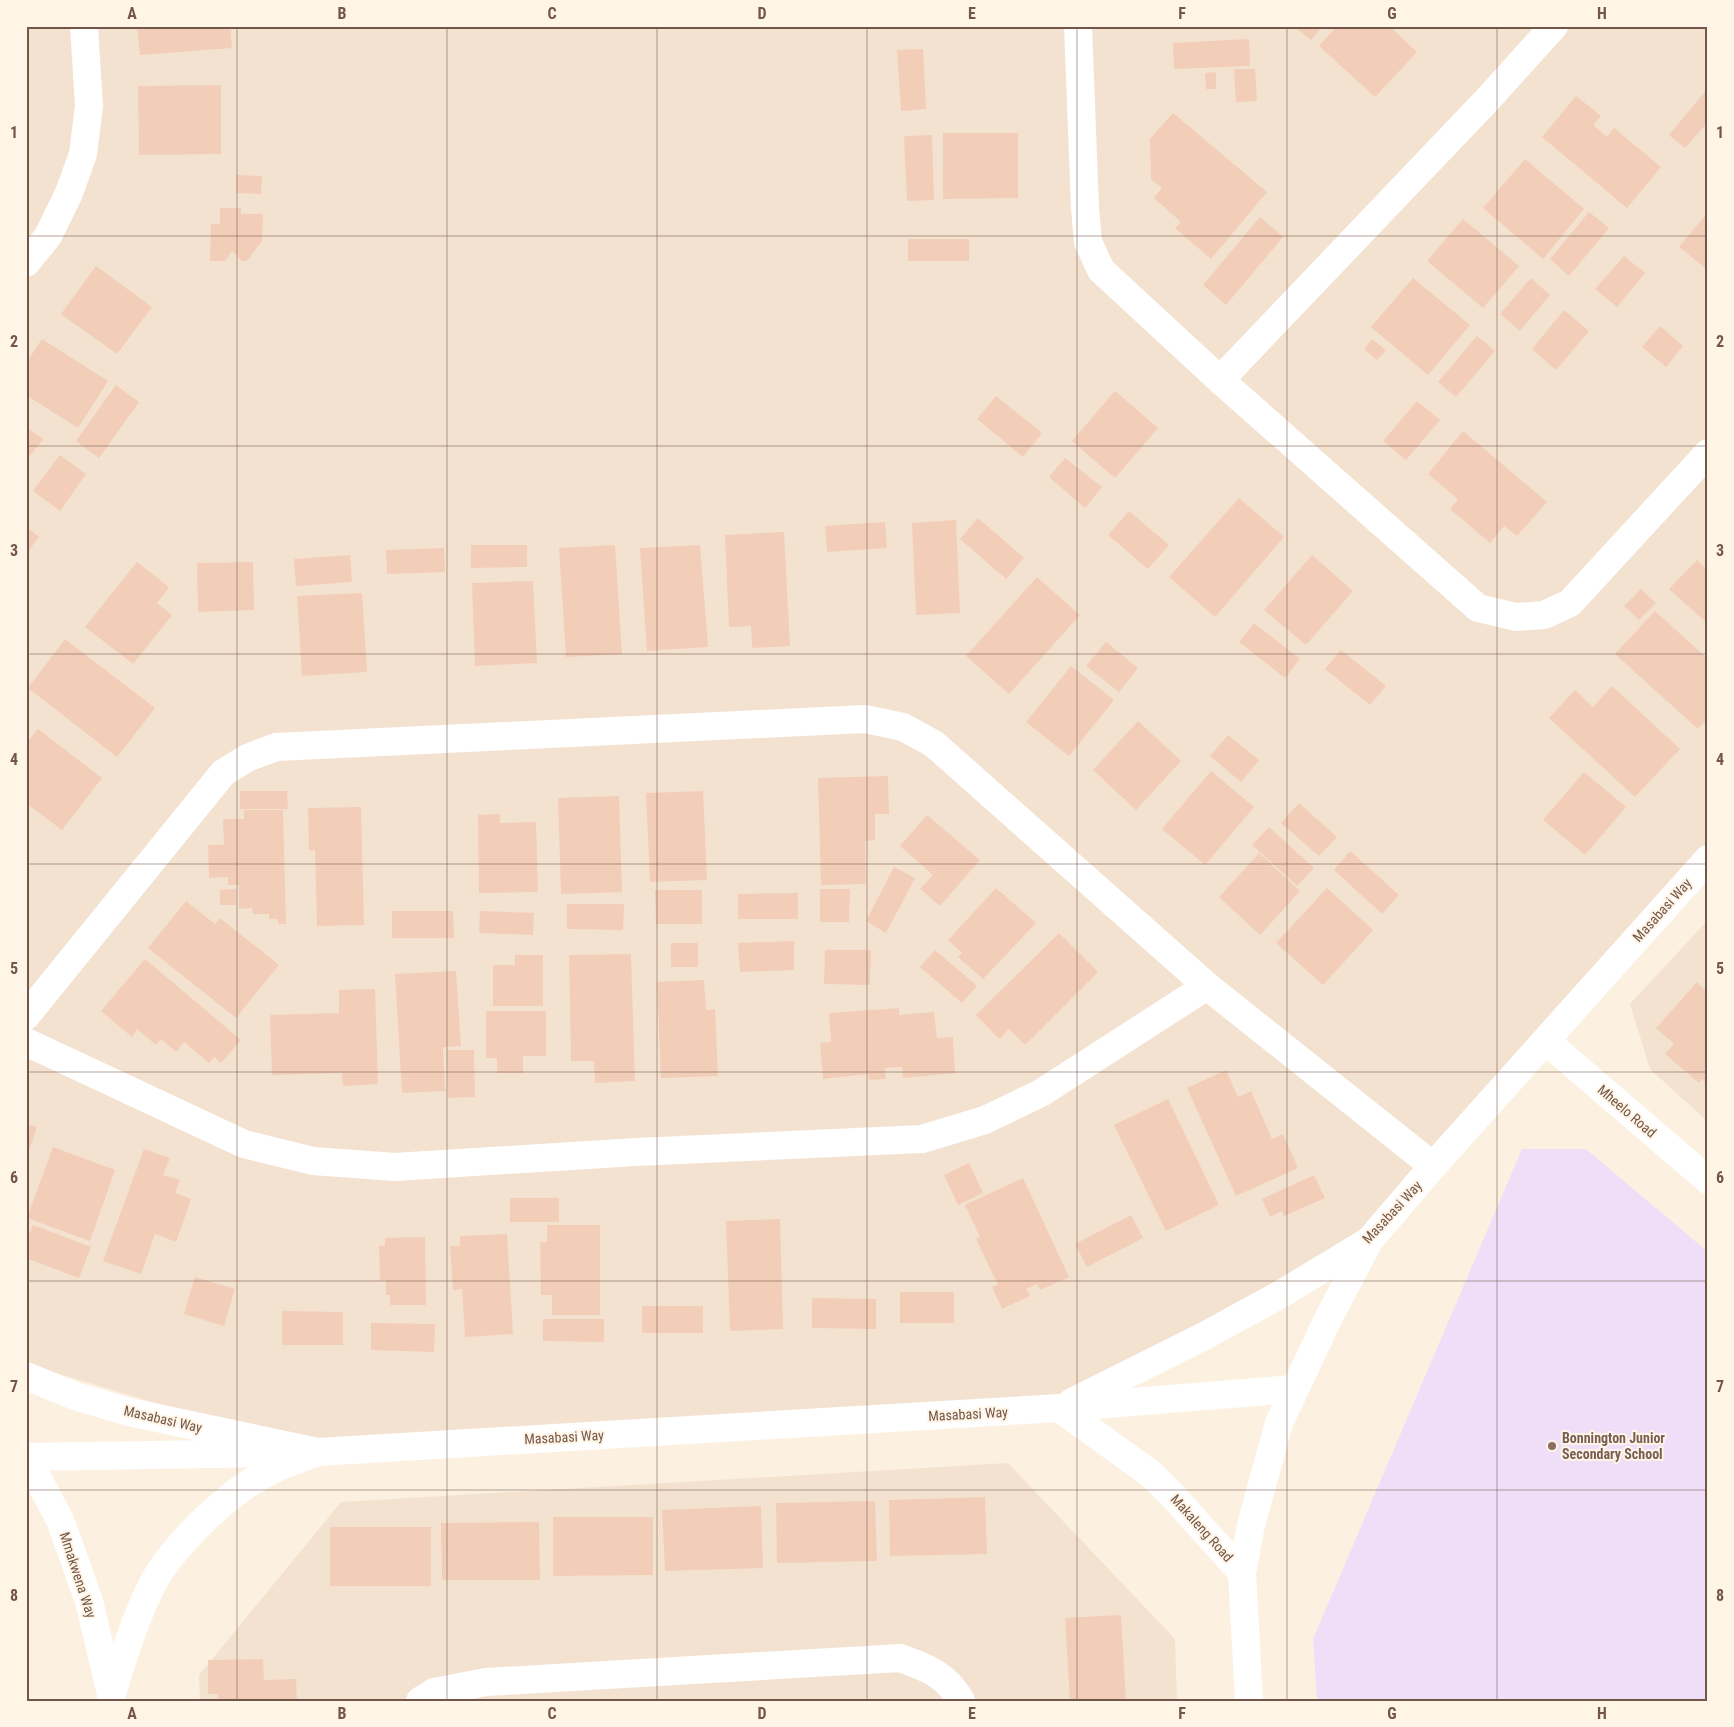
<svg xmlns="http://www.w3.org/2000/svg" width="1734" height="1727" font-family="'Roboto Condensed',sans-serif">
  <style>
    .residential { fill: #f4e2d0 }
    .education { fill: #eedef8 }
    .building { fill: #f2ceb9 }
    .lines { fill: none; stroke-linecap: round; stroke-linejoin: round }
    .street { stroke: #fff; stroke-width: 28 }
    .grid { fill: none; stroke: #735648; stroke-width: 1; stroke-opacity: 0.55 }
    .education-dot { fill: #8d6e63; stroke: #fff5e7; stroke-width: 2 }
    .labels { text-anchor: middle; stroke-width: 4; stroke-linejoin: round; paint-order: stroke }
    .street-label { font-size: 14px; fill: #735648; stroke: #fff5e7 }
    .education-label { font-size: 14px; font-weight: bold; fill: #785e54; stroke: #fff5e7; text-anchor: start }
    .neatline { fill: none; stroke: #735648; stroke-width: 2 }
    .grid-label { font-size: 16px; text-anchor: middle; font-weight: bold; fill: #735648 }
  </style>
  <rect width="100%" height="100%" fill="#fcf1e1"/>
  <g class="residential">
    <path d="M26 26H1708V863L1369 1241 1059 1408 318 1452 26 1364Z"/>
    <path d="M1708 920V1122L1650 1069 1630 1004Z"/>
    <path d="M1008 1463 1175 1639 1177 1701H200L199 1675 341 1502Z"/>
  </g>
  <path class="education" d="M1522 1149H1586L1708 1252V1701H1317L1313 1639Z"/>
  <g class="building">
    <path d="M137 26H230L232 48 140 55Z"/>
    <path d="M1297 26H1323L1311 40 1296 28Z"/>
    <path d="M1337 26H1389L1417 52 1375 97 1319 46Z"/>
    <path d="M1249 39 1250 66 1174 69 1173 43Z"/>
    <path d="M923 49 926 109 901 111 897 50Z"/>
    <path d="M1234 69H1255L1257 101 1236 102Z"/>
    <path d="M1216 72V89H1206L1205 73Z"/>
    <path d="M221 85V154L139 155 138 86Z"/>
    <path d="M1708 88V122L1685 148 1669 135Z"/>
    <path d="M1576 96 1601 116 1593 125 1607 137 1614 128 1661 167 1627 208 1542 137Z"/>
    <path d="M1173 113 1267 192 1211 259 1175 228 1181 222 1154 198 1162 188 1151 179 1150 139Z"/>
    <path d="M943 133H1018V198L943 199Z"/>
    <path d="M932 135 934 200 907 201 904 136Z"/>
    <path d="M1525 159 1584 209 1543 259 1483 208Z"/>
    <path d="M236 175 262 176 261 194 236 193Z"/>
    <path d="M220 208H241V214H263L262 241 247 261H242L232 251 225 261H210L211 224H220Z"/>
    <path d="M1589 212 1609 228 1569 276 1550 259Z"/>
    <path d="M1708 212V270L1679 247Z"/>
    <path d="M1260 217 1283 237 1226 305 1203 285Z"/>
    <path d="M1463 219 1519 266 1483 308 1427 261Z"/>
    <rect x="908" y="239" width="61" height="22"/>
    <path d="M1624 256 1645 273 1617 307 1595 289Z"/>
    <path d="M96 266 152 307 117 354 61 314Z"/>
    <path d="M1413 278 1470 325 1428 375 1371 327Z"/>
    <path d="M1531 278 1550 295 1520 331 1500 314Z"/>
    <path d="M1564 310 1589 331 1556 370 1532 349Z"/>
    <path d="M1660 326 1683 346 1666 367 1642 347Z"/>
    <path d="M1477 336 1495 351 1456 397 1438 382Z"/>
    <path d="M42 339 108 381 78 428 26 395V363Z"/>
    <path d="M1372 339 1386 350 1377 360 1364 349Z"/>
    <path d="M116 385 139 402 99 458 76 441Z"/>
    <path d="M1115 391 1158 428 1115 478 1072 441Z"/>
    <path d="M996 396 1042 433 1023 457 977 419Z"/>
    <path d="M1417 401 1440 420 1406 460 1383 441Z"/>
    <path d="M26 427 43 439 26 461Z"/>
    <path d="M1463 431 1547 502 1517 536 1504 526 1490 543 1450 509 1458 499 1428 474Z"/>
    <path d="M60 455 86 474 60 511 33 491Z"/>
    <path d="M1065 458 1102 487 1085 508 1049 477Z"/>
    <path d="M1239 498 1284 537 1215 617 1169 577Z"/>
    <path d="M1129 511 1169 545 1148 569 1108 535Z"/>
    <path d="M978 518 1024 558 1006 579 960 539Z"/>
    <path d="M956 520 960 613 916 615 912 523Z"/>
    <path d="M885 522 887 548 827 552 825 526Z"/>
    <path d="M26 527 39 537 26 554Z"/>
    <path d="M784 532 790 646 752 648 751 626 729 627 725 535Z"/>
    <path d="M471 545H527V567L471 568Z"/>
    <path d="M615 545 622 654 566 657 559 548Z"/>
    <path d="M700 545 708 647 647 651 640 548Z"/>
    <path d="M444 548 445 572 387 574 386 550Z"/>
    <path d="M350 555 352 582 296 586 294 559Z"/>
    <path d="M1312 555 1353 591 1306 645 1264 610Z"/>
    <path d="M1697 560 1706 569 1708 567V624L1669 589Z"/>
    <path d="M137 562 169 587 157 603 172 615 133 664 85 627Z"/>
    <path d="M253 562 254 610 198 612 197 563Z"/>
    <path d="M1037 577 1080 615 1009 694 966 656Z"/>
    <path d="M533 581 537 663 475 666 472 583Z"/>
    <path d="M1641 589 1656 603 1639 620 1624 606Z"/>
    <path d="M362 593 367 672 302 676 297 596Z"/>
    <path d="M1655 611 1708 659V718L1698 729 1615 654Z"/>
    <path d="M1254 623 1300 659 1285 678 1239 642Z"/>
    <path d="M65 639 155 708 117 757 28 688Z"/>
    <path d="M1106 642 1138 668 1119 692 1086 666Z"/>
    <path d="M1341 650 1386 686 1370 705 1325 669Z"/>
    <path d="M1071 666 1114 700 1069 756 1026 722Z"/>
    <path d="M1612 686 1680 749 1635 797 1549 718 1575 690 1593 707Z"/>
    <path d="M1138 721 1181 761 1136 810 1093 770Z"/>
    <path d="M38 729 102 778 62 830 26 803V744Z"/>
    <path d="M1228 735 1259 760 1241 782 1210 756Z"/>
    <path d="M1211 771 1254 807 1205 865 1162 829Z"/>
    <path d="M1584 772 1626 807 1585 855 1543 820Z"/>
    <path d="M888 776 889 814H875V840L865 841 866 884 821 885 818 778Z"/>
    <path d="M240 791H287L288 809H240Z"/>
    <path d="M703 791 707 880 650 882 646 793Z"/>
    <path d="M619 796 622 892 561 894 558 798Z"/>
    <path d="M1299 803 1337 837 1319 856 1281 823Z"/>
    <path d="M361 807 364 925 317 926 315 850H309L308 808Z"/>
    <path d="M244 810H283L286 924H278V919H269V914H253L252 908 239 909V885H228V877L209 878 208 845H224L223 819H244Z"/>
    <path d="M500 814V823L536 822 538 892 479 893 478 815Z"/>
    <path d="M927 815 980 860 940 906 920 889 933 875 900 846Z"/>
    <path d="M1269 827 1314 868 1297 886 1252 845Z"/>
    <path d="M1350 851 1399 895 1382 914 1334 870Z"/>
    <path d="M1259 853 1300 891 1260 935 1219 897Z"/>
    <path d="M894 867 915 878 886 933 866 921Z"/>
    <path d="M996 888 1036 923 983 979 958 957 962 953 948 940Z"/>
    <path d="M1327 888 1373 930 1323 985 1276 943Z"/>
    <path d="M236 889V905H220V890Z"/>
    <path d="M820 889H850L849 922H820Z"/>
    <path d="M655 890H702V924H656Z"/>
    <path d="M798 893V919H738V894Z"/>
    <path d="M186 901 215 924 220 918 279 965 236 1018 148 948Z"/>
    <path d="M567 904H624L623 930 567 929Z"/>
    <path d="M392 911H453L454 938H392Z"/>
    <path d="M480 911 534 913 533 935 479 933Z"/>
    <path d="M1059 933 1098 972 1025 1045 1009 1029 999 1039 976 1015Z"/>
    <path d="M794 941V970L740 972 738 943Z"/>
    <rect x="671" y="943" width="27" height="24"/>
    <path d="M825 950H871L870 985 824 984Z"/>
    <path d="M935 950 977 986 962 1003 920 967Z"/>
    <path d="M631 954 635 1081 595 1083 594 1061H571L569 955Z"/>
    <path d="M515 955H543V1006H493V965H515Z"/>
    <path d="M145 959 241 1040 221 1063 214 1057 209 1063 184 1042 176 1052 161 1039 156 1045 137 1029 132 1037 101 1011Z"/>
    <path d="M456 971 461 1046 443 1047 445 1091 402 1093 395 974Z"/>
    <path d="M704 980 706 1010 715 1009 718 1076 661 1078 657 982Z"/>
    <path d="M1697 982 1708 993V1090L1705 1088 1707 1084 1702 1079 1699 1083 1665 1054 1674 1044 1656 1028Z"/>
    <path d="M375 989 378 1084 343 1086 342 1073 272 1075 270 1015 339 1013V990Z"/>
    <path d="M899 1008V1015L934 1012 937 1038 953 1037 955 1073 903 1078 902 1067 885 1068 886 1079 869 1080 868 1074 823 1079 820 1043 831 1042 829 1013Z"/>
    <path d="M486 1011H546V1056H523V1073H497V1058H486Z"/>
    <path d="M447 1050H474L475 1097 448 1098Z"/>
    <path d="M1226 1070 1238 1097 1251 1091 1272 1139 1283 1134 1298 1168 1236 1196 1187 1088Z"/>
    <path d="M1168 1099 1219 1205 1166 1231 1114 1125Z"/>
    <path d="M26 1124 37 1127 27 1156H26Z"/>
    <path d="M53 1147 115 1170 90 1241 27 1218Z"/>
    <path d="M144 1149 170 1158 163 1175 180 1180 175 1193 191 1199 176 1242 155 1234 141 1274 103 1261Z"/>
    <path d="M969 1163 983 1193 958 1205 944 1175Z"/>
    <path d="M1314 1175 1325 1198 1284 1216 1282 1211 1270 1217 1262 1199Z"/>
    <path d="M1023 1178 1069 1277 1040 1290 1037 1284 1026 1289 1030 1296 1002 1309 992 1287 998 1285 976 1239 980 1237 965 1205Z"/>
    <rect x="510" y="1198" width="49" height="24"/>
    <path d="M1131 1215 1143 1238 1087 1267 1075 1244Z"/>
    <path d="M780 1219 783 1329 730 1331 726 1221Z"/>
    <path d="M33 1225 91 1247 79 1278 26 1258V1242Z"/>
    <path d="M547 1225H600V1315H552V1295H541L540 1242H547Z"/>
    <path d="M507 1234 513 1334 465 1337 462 1289 453 1290 450 1246H460V1236Z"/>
    <path d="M425 1237 426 1305H390V1295H386V1280L380 1281 379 1246H385V1238Z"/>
    <path d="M195 1277 235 1289 224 1326 184 1314Z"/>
    <rect x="900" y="1292" width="54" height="31"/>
    <path d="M812 1298 876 1299V1329L812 1328Z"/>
    <rect x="642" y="1306" width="61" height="27"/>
    <path d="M282 1311 343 1312V1345H282Z"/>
    <path d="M543 1319H604V1342L543 1341Z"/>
    <path d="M371 1323 435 1324 434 1352 371 1350Z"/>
    <path d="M985 1497 987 1554 890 1556 889 1500Z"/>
    <path d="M875 1501 877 1561 777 1563 776 1503Z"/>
    <path d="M761 1506 763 1568 665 1571 662 1510Z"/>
    <path d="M553 1517H653V1575L553 1576Z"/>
    <path d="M539 1522 540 1580H442L441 1523Z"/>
    <rect x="330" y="1527" width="101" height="59"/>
    <path d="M1121 1615 1126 1701H1070L1065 1618Z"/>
    <path d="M263 1659 264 1680 296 1679 297 1701H218V1694H208V1660Z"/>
  </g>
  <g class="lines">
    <g class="street">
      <path d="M1078 26 1085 208 1088 242 1101 270 1220 380 1478 608 1516 617 1544 615 1570 603 1708 453"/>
      <path d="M26 263 48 236 69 193 83 154 89 106 84 26"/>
      <path d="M1220 380 1488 99 1554 26"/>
      <path d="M26 1016 223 773 247 758 276 747 865 719 903 727 934 744 1207 986 1433 1166"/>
      <path d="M1546 1041 1708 1180"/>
      <path d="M26 1042 244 1144 313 1161 395 1167 636 1152 922 1139 985 1120 1041 1093 1207 986"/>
      <path d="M26 1376 75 1396 129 1412 318 1452 1059 1408 1293 1389"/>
      <path d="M1072 1402 1206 1335 1281 1294 1369 1241 1433 1166 1708 859"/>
      <path d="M1059 1408 1151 1474 1175 1498 1242 1573"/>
      <path d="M26 1456 60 1520 89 1601 111 1694"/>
      <path d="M27 1457 269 1453"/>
      <path d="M111 1697C122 1661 133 1624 150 1589 167 1553 212 1509 245 1486 267 1470 293 1461 318 1452"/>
      <path d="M420 1701 434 1692 486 1682 900 1658C926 1667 947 1675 961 1701"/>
      <path d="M1249 1701 1242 1573 1251 1525 1279 1423 1328 1319 1369 1241"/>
    </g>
  </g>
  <path class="grid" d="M237 26V1701M447 26V1701M657 26V1701M867 26V1701M1077 26V1701M1287 26V1701M1497 26V1701M26 236H1708M26 446H1708M26 654H1708M26 864H1708M26 1072H1708M26 1281H1708M26 1490H1708"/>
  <circle class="education-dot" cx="1552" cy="1446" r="5"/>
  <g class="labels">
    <g class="street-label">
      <text transform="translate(1662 910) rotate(-48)" y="5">Masabasi Way</text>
      <text transform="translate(1627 1111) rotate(41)" y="5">Mheelo Road</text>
      <text transform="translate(1392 1212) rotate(-47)" y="5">Masabasi Way</text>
      <text transform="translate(968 1414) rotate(-3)" y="5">Masabasi Way</text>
      <text transform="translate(163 1419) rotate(13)" y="5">Masabasi Way</text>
      <text transform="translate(564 1437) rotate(-3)" y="5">Masabasi Way</text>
      <text transform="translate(1202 1528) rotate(48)" y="5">Makaleng Road</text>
      <text transform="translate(78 1575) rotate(72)" y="5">Mmakwena Way</text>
    </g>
    <g class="education-label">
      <text x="1562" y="1443">Bonnington Junior<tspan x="1562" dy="16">Secondary School</tspan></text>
    </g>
  </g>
  <rect width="1734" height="1727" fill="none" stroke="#fff5e7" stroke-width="55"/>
  <rect x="28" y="28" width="1678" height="1672" class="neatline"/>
  <g class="grid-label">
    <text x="132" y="19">A</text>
    <text x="342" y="19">B</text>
    <text x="552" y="19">C</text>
    <text x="762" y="19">D</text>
    <text x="972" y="19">E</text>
    <text x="1182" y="19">F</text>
    <text x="1392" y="19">G</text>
    <text x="1602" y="19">H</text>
    <text x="14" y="138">1</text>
    <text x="1720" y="138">1</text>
    <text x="14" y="347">2</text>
    <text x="1720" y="347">2</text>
    <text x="14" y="556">3</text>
    <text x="1720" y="556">3</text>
    <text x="14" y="765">4</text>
    <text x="1720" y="765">4</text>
    <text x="14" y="974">5</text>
    <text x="1720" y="974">5</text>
    <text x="14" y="1183">6</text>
    <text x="1720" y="1183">6</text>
    <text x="14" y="1392">7</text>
    <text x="1720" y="1392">7</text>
    <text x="14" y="1601">8</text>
    <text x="1720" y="1601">8</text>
    <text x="132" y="1719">A</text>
    <text x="342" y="1719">B</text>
    <text x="552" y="1719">C</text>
    <text x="762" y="1719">D</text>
    <text x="972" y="1719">E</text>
    <text x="1182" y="1719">F</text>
    <text x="1392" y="1719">G</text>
    <text x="1602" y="1719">H</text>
  </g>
</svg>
